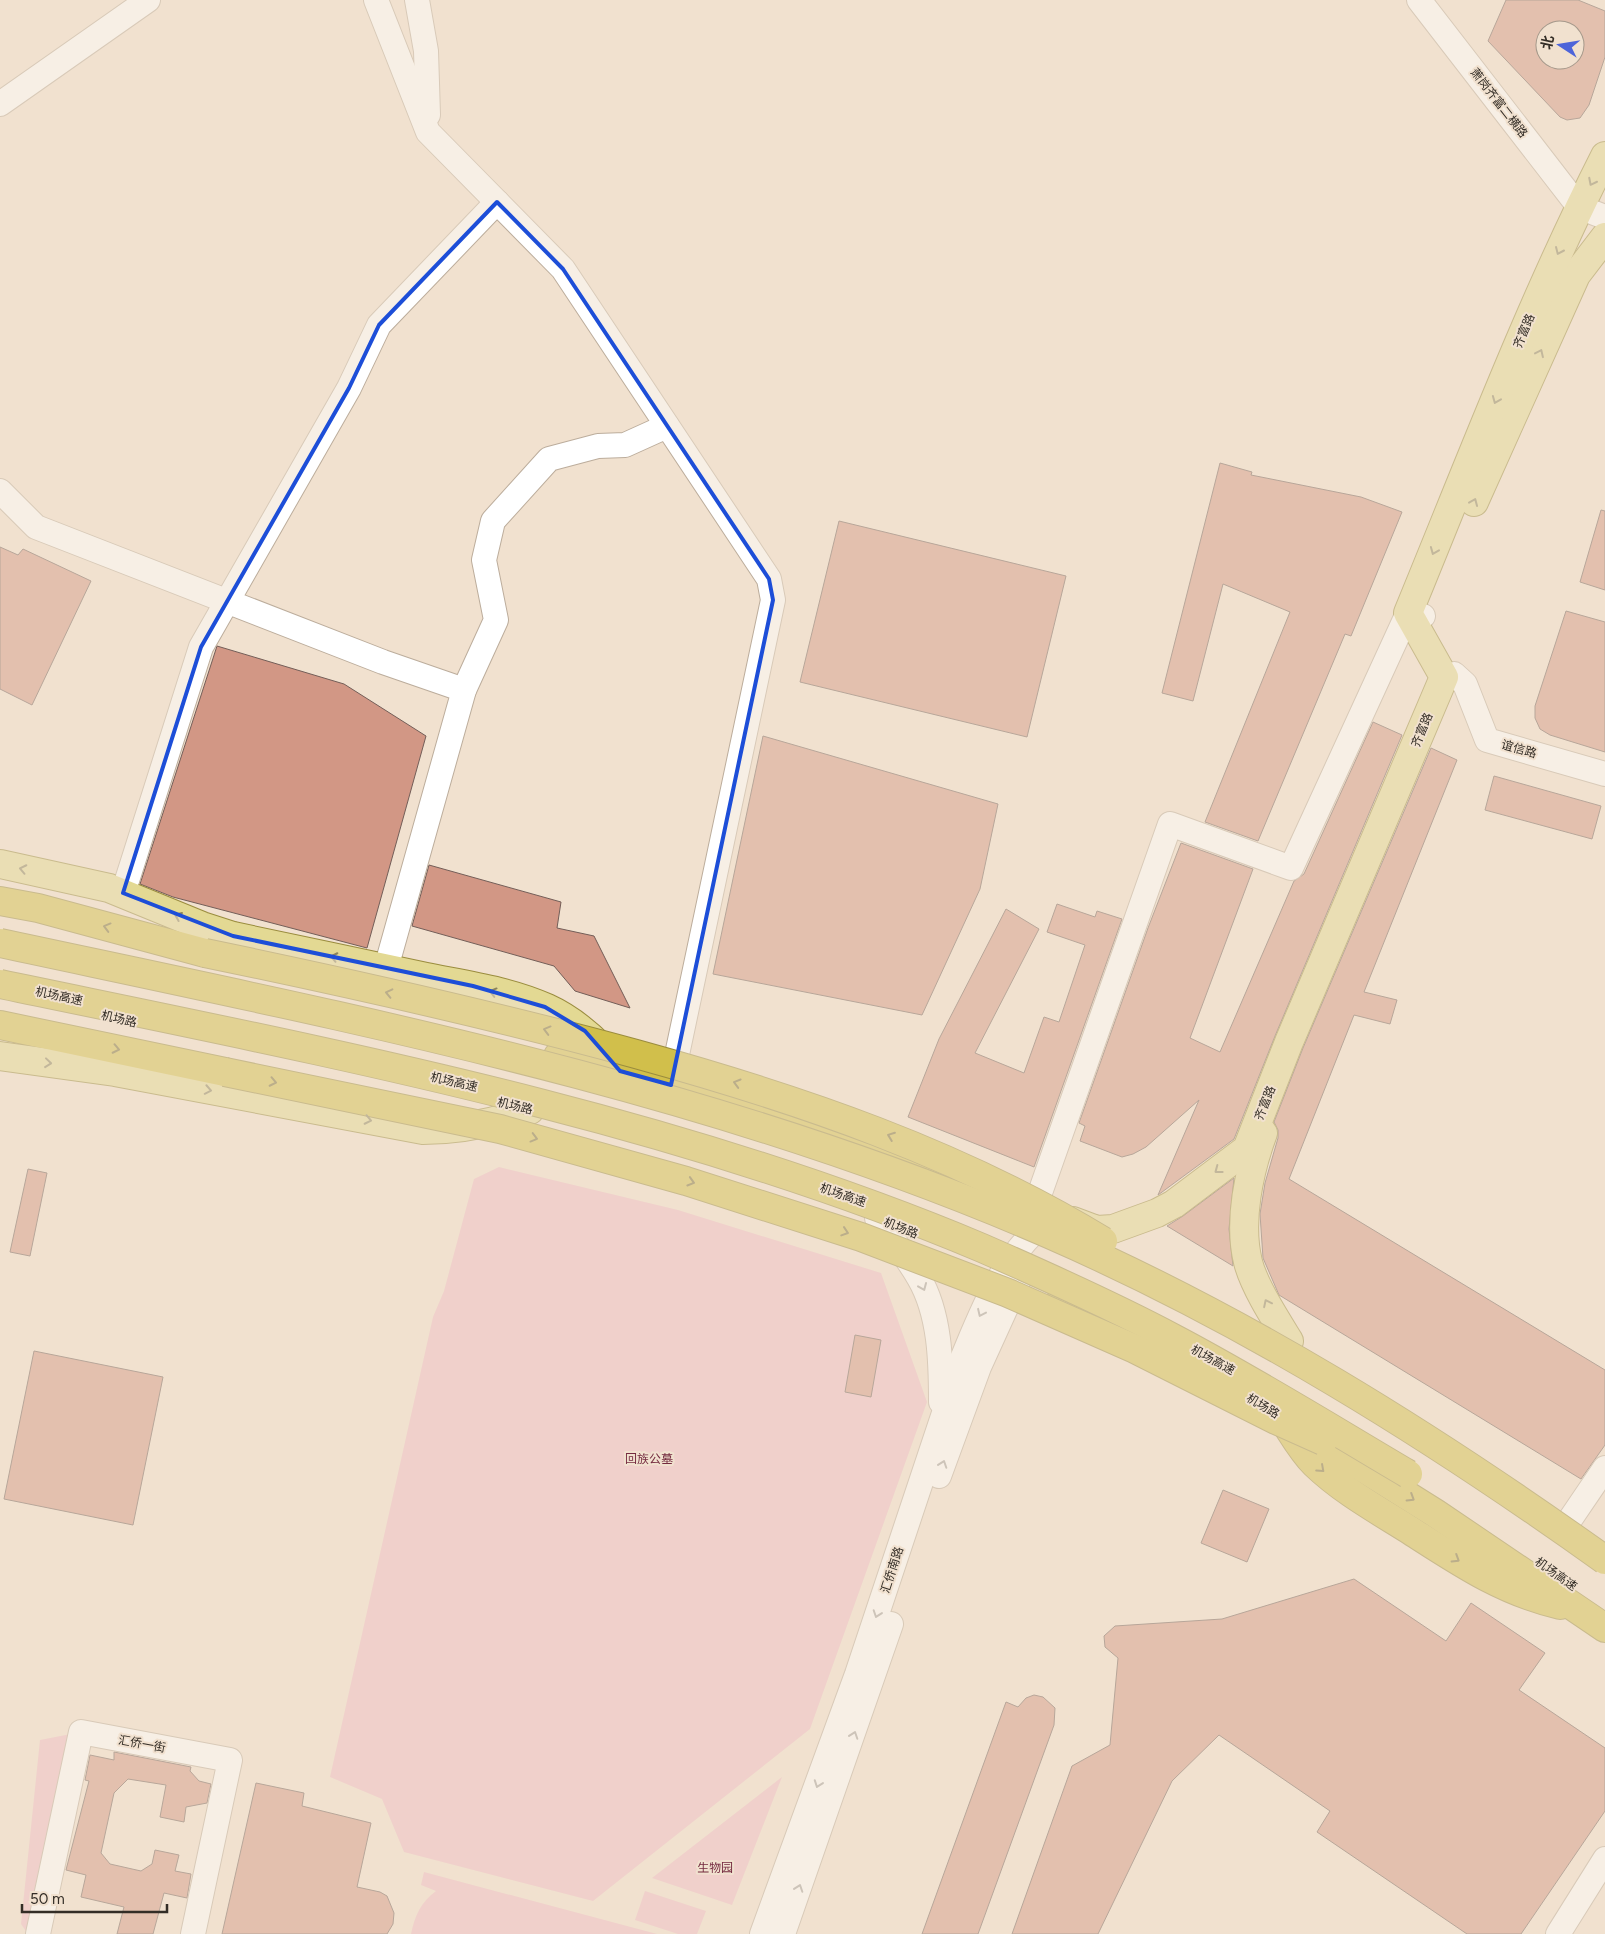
<svg xmlns="http://www.w3.org/2000/svg" width="1605" height="1934" font-family="Figtree,'Noto Sans SC',sans-serif">
  <style>
    .green { fill: #efbbc5 }
    .building { fill: #d29785; stroke: #735e58; fill-rule: evenodd }
    .lines { fill: none; stroke-linecap: round; stroke-linejoin: round }
    .minor-casing { stroke: #bcad9c; stroke-width: 26 }
    .major-casing { stroke: #9a8c3e; stroke-width: 30 }
    .highway-casing { stroke: #9a8c3e; stroke-width: 30 }
    .minor { stroke: #fff; stroke-width: 24 }
    .major { stroke: #e3d993; stroke-width: 28 }
    .highway { stroke: #d1bf4b; stroke-width: 28 }
    .highway-bridge-casing { stroke: #9a8c3e; stroke-width: 30; stroke-linecap: butt }
    .highway-bridge { stroke: #d1bf4b; stroke-width: 28 }
    .oneway { stroke: #8b835c }
    .oneway2 { stroke: #7a6f37 }
    .oneway3 { stroke: #a3a09d }
    .marked { fill: none; stroke: #1d4ed8; stroke-width: 4; stroke-linejoin: round }
    .labels { text-anchor: middle; stroke-width: 4; stroke-linejoin: round; paint-order: stroke }
    .street-label { font-size: 12px; fill: #332d26; stroke: #f1e1cf }
    .park-label { font-size: 12px; fill: #742a3f; stroke: #f1e1cf }
  </style>
  <rect width="100%" height="100%" fill="#f1e1cf"/>
  <g class="green">
    <path d="M499 1167 678 1210 881 1273 927 1402 810 1729 593 1901 404 1852 382 1799 330 1777 433 1317 444 1291 474 1179Z"/>
    <path d="M81 1732 28 1934 21 1924 40 1740Z"/>
    <path d="M782 1777 732 1905 652 1878Z"/>
    <path d="M424 1872 657 1934H411C415 1915 421 1902 436 1891L421 1885Z"/>
    <path d="M645 1891 706 1911 697 1934H678L635 1920Z"/>
  </g>
  <g class="building">
    <path d="M1506 0H1578L1605 11V57L1589 105 1580 118 1567 120 1560 117 1488 41ZM1545 30H1575V60H1545Z"/>
    <path d="M1220 463 1252 472 1251 475 1361 497 1402 512 1351 636 1345 634 1258 841 1205 822 1290 612 1223 584 1193 701 1162 693Z"/>
    <path d="M1601 510 1605 511V590L1580 582Z"/>
    <path d="M839 521 1066 576 1027 737 800 682Z"/>
    <path d="M0 547 18 555 23 549 91 581 32 705 0 689Z"/>
    <path d="M1566 611 1605 622V752L1550 735 1540 729 1535 718V706Z"/>
    <path d="M217 646 344 684 426 736 367 948 173 897 140 884Z"/>
    <path d="M1373 722 1402 735 1275 1036 1234 1139 1158 1195 1199 1100 1146 1147 1133 1154 1122 1157 1080 1141 1085 1126 1079 1123 1148 928 1181 843 1253 869 1190 1038 1220 1052 1294 881 1304 874Z"/>
    <path d="M763 736 998 804 980 889 922 1015 713 974Z"/>
    <path d="M1431 748 1457 760 1364 992 1397 1000 1390 1024 1354 1015 1289 1179 1605 1370V1445L1581 1479 1279 1295 1263 1258 1260 1214 1265 1183 1278 1138V1130L1274 1122 1303 1048Z"/>
    <path d="M1494 776 1601 806 1592 839 1485 810Z"/>
    <path d="M429 865 561 902 557 928 594 936 630 1008 575 991 554 966 412 926Z"/>
    <path d="M1057 904 1095 917 1097 911 1122 919 1034 1167 908 1117 939 1039 1006 909 1039 929 975 1053 1024 1073 1044 1017 1059 1022 1085 945 1047 932Z"/>
    <path d="M28 1169 47 1173 30 1256 10 1252Z"/>
    <path d="M1234 1178 1229 1229 1233 1266 1167 1226 1183 1216Z"/>
    <path d="M855 1335 881 1340 871 1397 845 1392Z"/>
    <path d="M34 1351 163 1377 133 1525 4 1499Z"/>
    <path d="M1223 1490 1269 1509 1247 1562 1201 1543Z"/>
    <path d="M1354 1579 1446 1641 1471 1603 1545 1653 1519 1690 1605 1748V1811L1521 1934H1467L1317 1832 1330 1811 1219 1735 1172 1781 1098 1934H1012L1072 1766 1110 1745 1118 1658 1105 1647 1104 1636 1115 1626 1222 1619Z"/>
    <path d="M1034 1695 1043 1697 1055 1708 1054 1725 978 1934H922L1006 1702 1018 1707 1026 1698Z"/>
    <path d="M114 1752 191 1767 190 1771 199 1781 211 1784 207 1803 186 1807 184 1822 160 1817 166 1785 128 1779 114 1793 101 1853 110 1864 141 1871 152 1864 155 1850 179 1855 175 1871 191 1874 187 1898 164 1893 153 1934H117L124 1907 81 1897 86 1875 66 1870 89 1781 85 1780 90 1755 114 1760Z"/>
    <path d="M256 1783 304 1793 302 1806 371 1823 357 1887 380 1892 387 1896 394 1913 393 1924 387 1934H222Z"/>
  </g>
  <g class="lines">
    <defs>
      <g id="minor">
        <path d="M376 0 428 132 563 269 769 579 773 600 671 1083"/>
        <path d="M417 0 426 51 428 115"/>
        <path d="M1419 0 1579 207 1605 217"/>
        <path d="M0 104 148 0"/>
        <path d="M0 491 36 527 383 662 464 690"/>
        <path d="M1444 677 1454 674 1465 684 1487 740 1605 774"/>
        <path d="M123 893 201 647 349 388 379 325 497 202"/>
        <path d="M386 968 464 690 496 620 484 560 493 521 549 459 598 446 625 445 667 426"/>
        <path d="M1035 1207 1170 824 1291 868 1408 613 1423 616"/>
        <path d="M877 1218C891 1237 907 1257 919 1278 940 1314 941 1361 941 1402"/>
        <path d="M939 1476 979 1367 1020 1277"/>
        <path d="M1569 1521 1605 1468"/>
        <path d="M38 1934 81 1732 230 1760 193 1934"/>
        <path d="M762 1934 857 1674 962 1359C983 1309 1003 1255 1047 1221"/>
        <path d="M783 1934 891 1624"/>
        <path d="M1558 1934 1605 1859"/>
      </g>
      <g id="major">
        <path d="M1474 502 1576 275 1605 237"/>
        <path d="M0 864 109 888 202 926 233 936C297 950 362 963 426 977 466 985 510 991 547 1008 569 1018 585 1031 602 1048"/>
        <path d="M0 1056 115 1072 423 1130C461 1130 494 1123 530 1110"/>
        <path d="M1263 1133C1249 1171 1238 1221 1248 1262 1254 1286 1276 1320 1289 1341"/>
        <path d="M1073 1221 1097 1230 1113 1229 1157 1213 1174 1204 1247 1149 1289 1042 1444 677 1408 613C1471 460 1530 304 1605 156"/>
      </g>
      <g id="highway">
        <path d="M0 901 38 908 205 953"/>
        <path d="M0 1025 225 1072"/>
        <path d="M558 1056C685 1087 810 1122 931 1170 958 1180 984 1193 1010 1205"/>
        <path d="M1062 1298 1155 1346"/>
        <path d="M1286 1424C1295 1438 1303 1452 1315 1464 1342 1490 1376 1509 1408 1529 1458 1561 1501 1591 1560 1605"/>
        <path d="M1301 1429 1435 1513 1605 1628"/>
      </g>
    </defs>
    <use href="#minor" class="minor-casing"/>
    <use href="#major" class="major-casing"/>
    <use href="#highway" class="highway-casing"/>
    <use href="#minor" class="minor"/>
    <use href="#major" class="major"/>
    <use href="#highway" class="highway"/>
    <defs>
      <g id="highway-bridge">
        <path d="M0 943C355 1019 714 1088 1049 1234 1246 1320 1430 1435 1605 1560"/>
        <path d="M205 953C350 983 494 1015 636 1054 799 1099 958 1153 1103 1241"/>
        <path d="M0 984C331 1053 668 1116 982 1248 1046 1276 1111 1305 1173 1338 1253 1380 1330 1428 1408 1474"/>
        <path d="M225 1072 500 1129 686 1181 861 1237 1008 1293 1135 1349 1276 1420 1323 1441"/>
      </g>
    </defs>
    <use href="#highway-bridge" class="highway-bridge-casing"/>
    <use href="#highway-bridge" class="highway-bridge"/>
  </g>
  <defs><path id="oneway-chevron" d="M-2-3.5L2.5 0L-2 3.5" fill="none" stroke-width="1.6" stroke-linecap="round" stroke-linejoin="round" transform="scale(1.25)"/></defs>
  <g class="oneway">
    <use href="#oneway-chevron" transform="translate(1592 182) rotate(117)"/>
    <use href="#oneway-chevron" transform="translate(1559 251) rotate(114)"/>
    <use href="#oneway-chevron" transform="translate(1540 353) rotate(-65)"/>
    <use href="#oneway-chevron" transform="translate(1496 400) rotate(112)"/>
    <use href="#oneway-chevron" transform="translate(1474 502) rotate(-67)"/>
    <use href="#oneway-chevron" transform="translate(1434 551) rotate(112)"/>
    <use href="#oneway-chevron" transform="translate(23 869) rotate(-168)"/>
    <use href="#oneway-chevron" transform="translate(178 916) rotate(-157)"/>
    <use href="#oneway-chevron" transform="translate(334 957) rotate(-168)"/>
    <use href="#oneway-chevron" transform="translate(493 992) rotate(-165)"/>
    <use href="#oneway-chevron" transform="translate(48 1063) rotate(6)"/>
    <use href="#oneway-chevron" transform="translate(208 1090) rotate(11)"/>
    <use href="#oneway-chevron" transform="translate(368 1120) rotate(12)"/>
    <use href="#oneway-chevron" transform="translate(1218 1170) rotate(143)"/>
    <use href="#oneway-chevron" transform="translate(1267 1303) rotate(-116)"/>
  </g>
  <g class="oneway2">
    <use href="#oneway-chevron" transform="translate(107 927) rotate(-165)"/>
    <use href="#oneway-chevron" transform="translate(389 993) rotate(-167)"/>
    <use href="#oneway-chevron" transform="translate(547 1030) rotate(-165)"/>
    <use href="#oneway-chevron" transform="translate(116 1049) rotate(12)"/>
    <use href="#oneway-chevron" transform="translate(273 1082) rotate(12)"/>
    <use href="#oneway-chevron" transform="translate(737 1083) rotate(-164)"/>
    <use href="#oneway-chevron" transform="translate(891 1136) rotate(-159)"/>
    <use href="#oneway-chevron" transform="translate(534 1138) rotate(15)"/>
    <use href="#oneway-chevron" transform="translate(691 1182) rotate(17)"/>
    <use href="#oneway-chevron" transform="translate(845 1232) rotate(18)"/>
    <use href="#oneway-chevron" transform="translate(1321 1469) rotate(42)"/>
    <use href="#oneway-chevron" transform="translate(1411 1498) rotate(32)"/>
    <use href="#oneway-chevron" transform="translate(1456 1559) rotate(32)"/>
  </g>
  <g class="oneway3">
    <use href="#oneway-chevron" transform="translate(923 1287) rotate(67)"/>
    <use href="#oneway-chevron" transform="translate(981 1313) rotate(115)"/>
    <use href="#oneway-chevron" transform="translate(943 1464) rotate(-71)"/>
    <use href="#oneway-chevron" transform="translate(877 1614) rotate(109)"/>
    <use href="#oneway-chevron" transform="translate(854 1735) rotate(-71)"/>
    <use href="#oneway-chevron" transform="translate(818 1784) rotate(110)"/>
    <use href="#oneway-chevron" transform="translate(799 1888) rotate(-71)"/>
  </g>
  <path d="M0 0H1605V1934H0ZM497 202 563 269 769 579 773 600 671 1085 620 1071 585 1031 545 1007 473 986 233 936 123 893 201 647 349 388 379 325Z" fill="#f1e1cf" fill-opacity=".55" fill-rule="evenodd"/>
  <path class="marked" d="M497 202 563 269 769 579 773 600 671 1085 620 1071 585 1031 545 1007 473 986 233 936 123 893 201 647 349 388 379 325Z"/>
  <g class="labels">
    <g class="street-label">
      <text transform="translate(1499 103) rotate(52)" y="4">萧岗齐富二横路</text>
      <text transform="translate(1524 331) rotate(-67)" y="4">齐富路</text>
      <text transform="translate(1422 730) rotate(-67)" y="4">齐富路</text>
      <text transform="translate(1519 749) rotate(16)" y="4">谊信路</text>
      <text transform="translate(59 996) rotate(12)" y="4">机场高速</text>
      <text transform="translate(119 1019) rotate(13)" y="4">机场路</text>
      <text transform="translate(454 1082) rotate(13)" y="4">机场高速</text>
      <text transform="translate(1265 1103) rotate(-68)" y="4">齐富路</text>
      <text transform="translate(515 1106) rotate(13)" y="4">机场路</text>
      <text transform="translate(843 1195) rotate(19)" y="4">机场高速</text>
      <text transform="translate(901 1228) rotate(22)" y="4">机场路</text>
      <text transform="translate(1213 1360) rotate(29)" y="4">机场高速</text>
      <text transform="translate(1263 1406) rotate(31)" y="4">机场路</text>
      <text transform="translate(892 1570) rotate(-72)" y="4">汇侨南路</text>
      <text transform="translate(1556 1574) rotate(35)" y="4">机场高速</text>
      <text transform="translate(142 1744) rotate(10)" y="4">汇侨一街</text>
    </g>
    <g class="park-label">
      <text x="649" y="1463">回族公墓</text>
      <text x="715" y="1872">生物园</text>
    </g>
  </g>
  <g transform="translate(1560 45) rotate(282)"><circle r="24" fill="#f1e1cf" stroke="#a5998b"/>
  <path d="M0-4L9 19L0 12L-9 19Z" fill="#4d64d9"/>
  <text y="-8" font-size="14" font-weight="bold" text-anchor="middle" fill="#332d26">北</text>
  </g>
  <path d="M22 1904v8h145v-8" fill="none" stroke="#332d26" stroke-width="2.5"/>
  <text x="30" y="1904" font-size="15" fill="#332d26" stroke="#f1e1cf" stroke-width="4" paint-order="stroke">50 m</text>
</svg>
